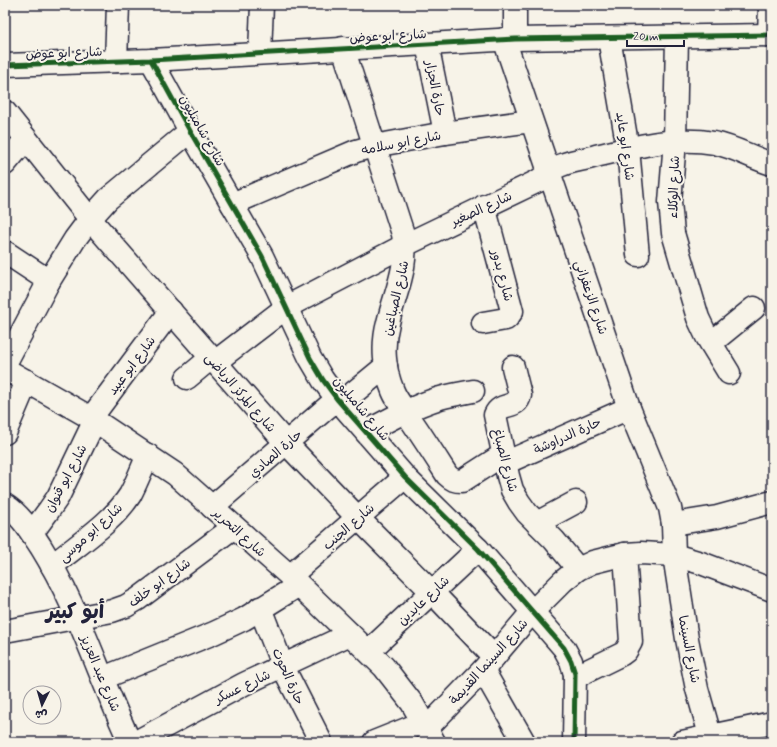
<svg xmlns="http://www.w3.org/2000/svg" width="777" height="747" font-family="Mynerve,'Playpen Sans Arabic',sans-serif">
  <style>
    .building { fill: url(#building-cross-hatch); stroke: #22223b }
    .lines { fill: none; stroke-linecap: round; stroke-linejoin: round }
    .minor-casing { stroke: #22223b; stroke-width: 25 }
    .minor { stroke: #f7f3e8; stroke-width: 22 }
    .cycleway-casing { stroke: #f7f3e8; stroke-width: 8 }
    .cycleway { stroke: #1b5e20; stroke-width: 5 }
    .labels { text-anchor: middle; stroke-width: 4; stroke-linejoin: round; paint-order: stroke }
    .street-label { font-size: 13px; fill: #22223b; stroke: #f7f3e8 }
    .town-label { font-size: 21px; font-weight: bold; fill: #22223b; stroke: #f7f3e8 }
  </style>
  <defs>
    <pattern id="building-cross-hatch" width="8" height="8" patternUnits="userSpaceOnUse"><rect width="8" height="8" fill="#dfbb90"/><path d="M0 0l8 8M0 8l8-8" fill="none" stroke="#bfa07d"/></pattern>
  </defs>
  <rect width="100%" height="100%" fill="#f7f3e8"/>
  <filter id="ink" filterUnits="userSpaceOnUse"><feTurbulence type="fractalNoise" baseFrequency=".025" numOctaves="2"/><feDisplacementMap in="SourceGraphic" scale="8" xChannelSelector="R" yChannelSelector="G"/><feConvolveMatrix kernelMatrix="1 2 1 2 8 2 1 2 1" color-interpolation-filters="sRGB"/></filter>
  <g filter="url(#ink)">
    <path class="building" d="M772 726V742H721Z"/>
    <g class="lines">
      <defs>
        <g id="minor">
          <path d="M515 5V39"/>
          <path d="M769 35 770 5"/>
          <path d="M677 37 675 141 670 202 673 233 698 318 707 337 729 373"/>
          <path d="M609 38 628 149 638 255"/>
          <path d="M504 39 629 408 670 508 673 524 674 555 687 639 697 689 712 742"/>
          <path d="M427 44 445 133"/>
          <path d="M343 48 403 234C409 267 395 292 388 323 382 345 384 370 393 391 397 401 404 408 409 417 422 436 435 456 447 475 452 480 455 481 462 481L504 454"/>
          <path d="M260 53 262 5"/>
          <path d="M151 60 190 131 262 256 310 358 323 380 337 399 405 477 478 549 564 648 571 661 575 674 574 742"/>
          <path d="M116 61 118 5"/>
          <path d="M5 65 151 60 515 39 772 35"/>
          <path d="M5 112 90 219 286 443 358 518 432 592 494 657"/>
          <path d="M5 164 26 139"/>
          <path d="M232 204 356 151 374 146 445 133 531 121"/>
          <path d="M5 252 49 281"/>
          <path d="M483 323 506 319 508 317 512 311 484 206"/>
          <path d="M711 343 754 308"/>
          <path d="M215 362 279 313 294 303 405 245 538 181C544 177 548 171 555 168 567 161 583 160 596 156 634 147 675 136 714 143 735 147 752 158 772 164"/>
          <path d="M5 364 49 281 75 239 90 219 108 199 190 131"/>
          <path d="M513 367 520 395C517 410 501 401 495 415L508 476 512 490 519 502 527 513 554 540 578 569"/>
          <path d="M5 369 91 418 175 474 290 576 384 667 412 703 434 742"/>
          <path d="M187 378 211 358"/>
          <path d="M341 403 386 366"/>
          <path d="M91 418 171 311"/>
          <path d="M366 432C390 419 414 406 440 398 451 395 462 393 473 391"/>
          <path d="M5 433 27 381"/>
          <path d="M505 463 629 408"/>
          <path d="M5 505C21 515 31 532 41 547 79 608 99 677 130 742"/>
          <path d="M212 507 337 399"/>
          <path d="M537 523 576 502"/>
          <path d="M673 524 717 517 772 502"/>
          <path d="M32 533 49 510 58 497 95 420"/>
          <path d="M52 566C77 545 113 522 130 495 137 482 142 468 148 455"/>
          <path d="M290 576 405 477"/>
          <path d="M260 608 283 667 321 742"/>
          <path d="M5 631 112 611 126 606 138 599 234 527"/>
          <path d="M369 651 478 549"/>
          <path d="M483 670 524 742"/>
          <path d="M575 677 622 654 626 651 631 642 625 554"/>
          <path d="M103 678 214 633 244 619 299 585"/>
          <path d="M427 728 483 670 532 612 563 581 578 569 593 562 625 554 641 553 674 555 701 563 772 590"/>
          <path d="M136 742 244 684 350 634"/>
          <path d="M374 742 424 722"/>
          <path d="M682 742 772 723"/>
        </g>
      </defs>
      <use href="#minor" class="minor-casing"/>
      <use href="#minor" class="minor"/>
      <defs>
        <g id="cycleway">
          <path d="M151 60 190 131 262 256 310 358 323 380 337 399 405 477 478 549 564 648 571 661 575 674 574 742"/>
          <path d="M5 65 151 60 515 39 772 35"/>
        </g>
      </defs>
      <use href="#cycleway" class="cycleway-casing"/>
      <use href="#cycleway" class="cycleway"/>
    </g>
  </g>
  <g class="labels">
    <g class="street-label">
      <text transform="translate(388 35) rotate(-3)" y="5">شارع ابو عوض</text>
      <text transform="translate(64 52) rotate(-2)" y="5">شارع ابو عوض</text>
      <text transform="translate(436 88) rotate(79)" y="5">حارة الجزار</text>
      <text transform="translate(203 130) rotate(61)" y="5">شارع شامبليون</text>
      <text transform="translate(401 142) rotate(-11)" y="5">شارع ابو سلامه</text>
      <text transform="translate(626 146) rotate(82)" y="5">شارع ابو عايد</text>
      <text transform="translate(673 187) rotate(-88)" y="5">شارع الوكلاء</text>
      <text transform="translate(481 208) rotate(-25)" y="5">شارع الصغير</text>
      <text transform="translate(503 275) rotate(75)" y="5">شارع بدور</text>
      <text transform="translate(592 297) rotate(71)" y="5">شارع الزعفراني</text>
      <text transform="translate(395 298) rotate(-77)" y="5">شارع الصباغين</text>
      <text transform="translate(131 365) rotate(-53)" y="5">شارع ابو عبيد</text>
      <text transform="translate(241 392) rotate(49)" y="5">شارع المركز الرياضى</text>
      <text transform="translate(362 408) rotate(50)" y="5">شارع شامبليون</text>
      <text transform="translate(567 435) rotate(-24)" y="5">حارة الدراوشة</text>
      <text transform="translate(275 453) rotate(-41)" y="5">حارة الصادي</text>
      <text transform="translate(506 460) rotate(75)" y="5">شارع الصباغ</text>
      <text transform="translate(65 478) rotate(-62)" y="5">شارع ابو قنوان</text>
      <text transform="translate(348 526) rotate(-41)" y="5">شارع الجنب</text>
      <text transform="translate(90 532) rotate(-42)" y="5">شارع ابو موسى</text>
      <text transform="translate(240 532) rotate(42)" y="5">شارع التحرير</text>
      <text transform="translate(159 582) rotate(-36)" y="5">شارع ابو خلف</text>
      <text transform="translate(423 600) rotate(-43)" y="5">شارع عابدين</text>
      <text transform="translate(690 649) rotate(79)" y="5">شارع السينما</text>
      <text transform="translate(488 661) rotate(-48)" y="5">شارع السينما القديمة</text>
      <text transform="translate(101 673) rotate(67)" y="5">شارع عبد العزيز</text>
      <text transform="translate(289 676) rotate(66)" y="5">حارة الحوت</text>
      <text transform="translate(242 686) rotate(-26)" y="5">شارع عسكر</text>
    </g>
    <g class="town-label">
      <text x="75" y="618">أبو كبير</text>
    </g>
  </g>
  <rect width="777" height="747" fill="none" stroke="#f7f3e8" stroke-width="20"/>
  <rect x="10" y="10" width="757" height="727" fill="none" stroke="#22223b" stroke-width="1.5" filter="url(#ink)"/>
  <g transform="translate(42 705) rotate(185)"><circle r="19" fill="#f7f3e8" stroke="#a29fa3"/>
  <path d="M0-3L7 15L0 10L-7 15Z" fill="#22223b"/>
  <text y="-6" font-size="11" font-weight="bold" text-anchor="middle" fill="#22223b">ش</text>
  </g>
  <path d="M627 40v6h57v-6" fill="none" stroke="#22223b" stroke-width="2"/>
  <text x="633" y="40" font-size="12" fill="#22223b" stroke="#f7f3e8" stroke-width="3" paint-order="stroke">20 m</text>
</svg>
